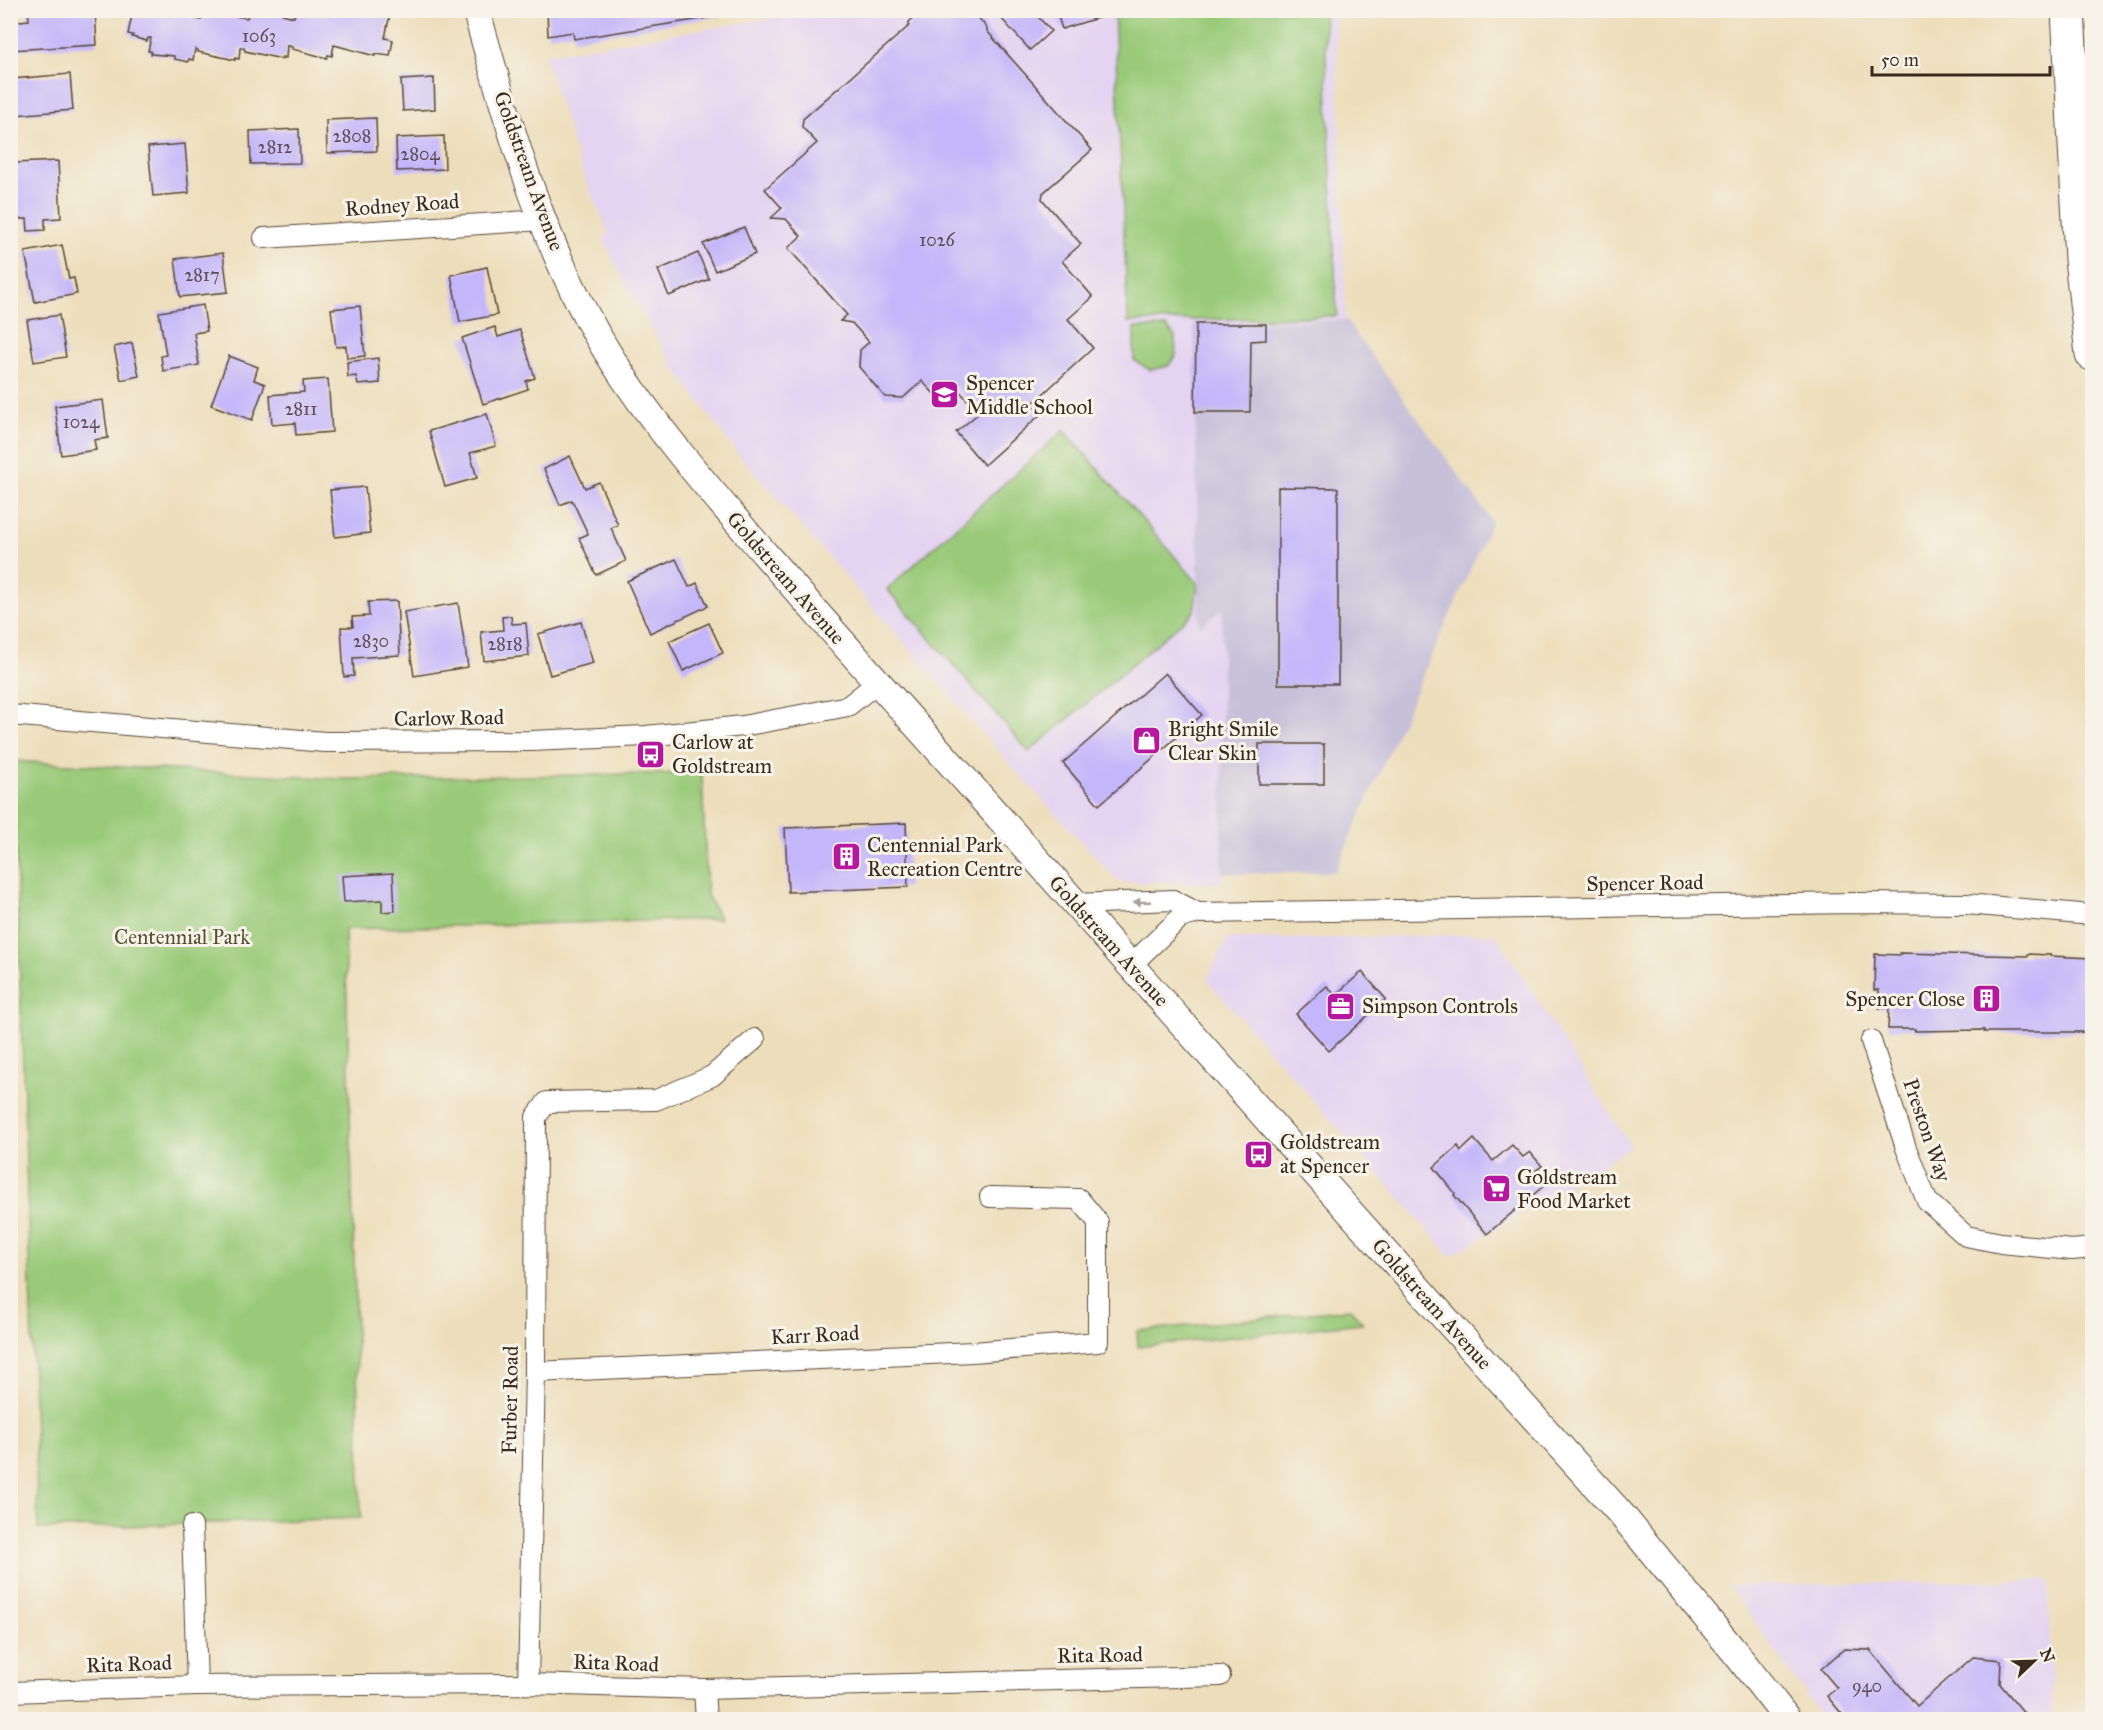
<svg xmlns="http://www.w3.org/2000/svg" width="2103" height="1730" font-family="'IM FELL Great Primer',serif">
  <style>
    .built { fill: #e4d3f1 }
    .industrial { fill: #c6c0d9 }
    .green { fill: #9aca79; stroke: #6a7a4c; stroke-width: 1.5 }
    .building { fill: #c3b6fa }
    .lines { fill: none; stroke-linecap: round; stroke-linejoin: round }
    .minor-casing { stroke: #564536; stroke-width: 22 }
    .secondary-casing { stroke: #564536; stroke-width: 29 }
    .motorway-casing { stroke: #564536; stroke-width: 35 }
    .minor { stroke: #fff; stroke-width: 20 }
    .secondary { stroke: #fff; stroke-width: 27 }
    .motorway { stroke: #fff; stroke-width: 33 }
    .oneway { fill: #a79f9a }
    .labels { text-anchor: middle; stroke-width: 6; stroke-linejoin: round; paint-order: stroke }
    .number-label { font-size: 18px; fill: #5d4d55 }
    .street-label { font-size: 21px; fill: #3b2a1e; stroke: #f7f3e8 }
    .poi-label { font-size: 21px; fill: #3b2a1e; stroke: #f7f3e8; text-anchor: start }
    .park-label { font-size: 21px; fill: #535235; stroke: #f7f3e8 }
  </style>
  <rect width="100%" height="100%" fill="#f7f3e8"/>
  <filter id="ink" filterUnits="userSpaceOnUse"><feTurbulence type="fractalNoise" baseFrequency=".0167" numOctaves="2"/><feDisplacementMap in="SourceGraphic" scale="12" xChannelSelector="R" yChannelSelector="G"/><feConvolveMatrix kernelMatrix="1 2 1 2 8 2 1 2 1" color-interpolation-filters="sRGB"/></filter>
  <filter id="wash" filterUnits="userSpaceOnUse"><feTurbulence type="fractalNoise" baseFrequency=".008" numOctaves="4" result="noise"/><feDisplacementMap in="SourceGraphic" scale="24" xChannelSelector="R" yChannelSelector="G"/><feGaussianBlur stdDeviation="1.35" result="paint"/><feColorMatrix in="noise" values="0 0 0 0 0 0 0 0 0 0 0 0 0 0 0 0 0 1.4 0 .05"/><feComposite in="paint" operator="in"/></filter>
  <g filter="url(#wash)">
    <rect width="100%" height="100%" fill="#eddebb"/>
    <g class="built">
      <path d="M819 11H1335L1346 320 1194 323 1200 627 1222 608V883L1119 882 1025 781 739 455 678 373 623 280 603 238 609 234 583 174 544 55Z"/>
      <path d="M1495 934 1631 1147 1451 1256 1207 980 1227 938 1296 939Z"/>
      <path d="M2048 1580 2053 1719H1823L1729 1586Z"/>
    </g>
    <path class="industrial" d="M1346 320 1492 521 1335 872 1222 874V609L1199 628 1194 323Z"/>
    <g class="green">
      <path d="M1114 11H1324L1337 316 1128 322Z"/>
      <path d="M1167 327 1175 337 1176 355 1168 366 1150 370 1134 360V328Z"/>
      <path d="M1064 430 1198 583 1194 612 1029 752 887 589Z"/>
      <path d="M13 761 342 779 702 773 707 895 720 919 345 929 361 1518 38 1529Z"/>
      <path d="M1350 1309 1363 1323 1138 1347 1137 1331Z"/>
    </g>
    <g id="blocks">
      <g class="building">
        <path d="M28 10H95L97 45 10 50V22L29 20Z"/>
        <path d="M133 10H161L172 13V10H190L189 17 201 20 203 10H236V16L247 18 250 10H283L282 14 294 17 296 10H329V12L341 15 342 10H376L390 14 385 38 393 40 390 56 375 54V56L334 45 332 56 328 55 327 58 292 49V47L287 45 286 58 282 57V59L245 51 244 48H240L239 59 235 58V60L198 52V50L195 49 193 60 189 59 188 62 174 59V56L151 54V51H148L151 38H148L147 41 132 37 133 35 128 34Z"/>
        <path d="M547 10H745V12L574 39 573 32 548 36Z"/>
        <path d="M922 10H972L987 28V31L1092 150 1043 193 1042 199 1081 244 1062 261 1093 297 1068 319 1093 348 1032 404 1041 414 984 465 956 432 979 413 955 386 939 399 922 381 903 398 885 397 859 367 860 350 869 342 852 323 840 321 847 315 788 248 801 236 786 219 771 218 782 208 765 189 817 143 802 127 803 119 909 26V22Z"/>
        <path d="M1007 10H1032L1051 31 1030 50 1000 17Z"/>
        <path d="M1056 10H1102L1104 16 1062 29Z"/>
        <path d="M70 74 73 110 15 115 12 79Z"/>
        <path d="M434 78 435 109 403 111 401 80Z"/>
        <path d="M376 118 377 151 327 153 326 120Z"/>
        <path d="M299 129 300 163 251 164 250 131Z"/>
        <path d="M444 136 445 169 397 171 396 138Z"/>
        <path d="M185 144 189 193 153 196 148 147Z"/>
        <path d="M58 161 61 218 45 219V230L28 231 27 219H18L15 163Z"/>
        <path d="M744 227 755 254 715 271 703 244Z"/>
        <path d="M62 245 69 279 74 278 77 294 35 302 25 252Z"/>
        <path d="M223 253 228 292 180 297 175 259Z"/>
        <path d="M698 253 709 279 669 296 658 270Z"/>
        <path d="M487 267 497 315 460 322 451 275Z"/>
        <path d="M203 305 207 331 194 333 199 365 163 371 161 356 166 355 159 312Z"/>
        <path d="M360 306 365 356 347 358 346 346 336 347 331 309Z"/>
        <path d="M59 315 66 357 34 362 27 320Z"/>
        <path d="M1196 324H1266V340L1251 341 1250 412H1195Z"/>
        <path d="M495 327 498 337 520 330 535 378 526 381 528 389 483 404 462 338Z"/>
        <path d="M132 343 139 376 121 380 114 347Z"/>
        <path d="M229 356 258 367 254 380 265 384 252 420 211 405Z"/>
        <path d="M378 358 380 383 358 385 356 376 348 377 347 362Z"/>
        <path d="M328 379 332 432 296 435 295 423 272 425 270 395 304 392 303 381Z"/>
        <path d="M103 400 108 438 94 440 96 450 61 455 55 406Z"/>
        <path d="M487 414 496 446 470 453 477 478 445 487 429 431Z"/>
        <path d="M570 456 585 488 599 482 618 525 611 528 626 561 596 575 579 538 588 534 572 500 560 505 544 469Z"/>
        <path d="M365 487 370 533 335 537 330 490Z"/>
        <path d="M1278 487 1338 488V684H1278Z"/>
        <path d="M676 559 689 587 697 583 708 606 650 633 627 581Z"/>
        <path d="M397 601 400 655 353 658 354 676 344 677 341 627H353L352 617 369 616 368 602Z"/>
        <path d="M458 603 468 667 414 676 404 612Z"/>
        <path d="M511 616 512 624 526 623 529 656 484 661 481 632 503 630 502 617Z"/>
        <path d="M581 622 593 663 550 675 538 634Z"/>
        <path d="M709 623 723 653 683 671 669 641Z"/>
        <path d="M1165 673 1202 715 1099 805 1063 763Z"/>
        <rect x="1259" y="744" width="65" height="40"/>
        <path d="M906 823 908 887 788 892 785 828Z"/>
        <path d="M393 873 395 911 382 912V900L344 902 342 876Z"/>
        <path d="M1900 953 2028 956V954L2050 955V956L2092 958V1032H1984V1030L1915 1031V1029H1888L1889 1008H1879V990H1874L1875 954 1901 955Z"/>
        <path d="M1362 972 1386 999 1329 1051 1296 1014 1327 986 1335 995Z"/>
        <path d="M1474 1139 1493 1161 1512 1145 1523 1157 1530 1152 1542 1166 1535 1171 1546 1184 1487 1234 1454 1195 1455 1193 1434 1167 1458 1146 1461 1151Z"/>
        <path d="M1844 1649 1870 1650 1917 1706 1973 1657 2001 1660 2000 1684 2026 1715 2020 1720H1847L1827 1696 1837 1688 1821 1669Z"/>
      </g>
    </g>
  </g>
  <g filter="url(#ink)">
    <use href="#blocks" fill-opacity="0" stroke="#564536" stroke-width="1.5"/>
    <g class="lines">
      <defs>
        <g id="minor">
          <path d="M264 238 543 220"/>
          <path d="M10 715 325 742 531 741 646 736 743 726 848 706 878 682"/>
          <path d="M1076 904 1173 900 1198 913"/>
          <path d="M1130 966 1180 918 1198 913 1858 903 1966 904 2092 915"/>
          <path d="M1871 1041 1906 1148 1927 1201 1966 1236 2001 1243 2072 1250 2092 1248"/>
          <path d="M535 1372 973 1352 1098 1342V1222L1079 1199 990 1197"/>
          <path d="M192 1526 197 1686"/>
          <path d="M528 1684 535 1372 536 1117 547 1102 656 1100 712 1076 755 1039"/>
          <path d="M704 1689 706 1720"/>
          <path d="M10 1692 197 1686 528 1684 704 1689 1220 1676"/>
        </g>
        <path id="secondary" d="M476 10C510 129 544 253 611 358 656 429 711 491 765 554 839 639 913 722 988 805 1199 1042 1408 1279 1621 1514L1738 1656 1788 1720"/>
        <path id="motorway" d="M2068 10 2081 259 2092 354"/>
      </defs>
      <use href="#minor" class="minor-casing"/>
      <use href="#secondary" class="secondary-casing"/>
      <use href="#motorway" class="motorway-casing"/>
      <use href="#minor" class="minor"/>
      <use href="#secondary" class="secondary"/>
      <use href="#motorway" class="motorway"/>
    </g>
    <defs><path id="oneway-solid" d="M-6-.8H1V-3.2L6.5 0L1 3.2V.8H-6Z" transform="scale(1.5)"/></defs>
    <use class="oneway" href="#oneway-solid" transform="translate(1142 902) rotate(178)"/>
  </g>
  <defs>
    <symbol id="school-square" viewBox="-11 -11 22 22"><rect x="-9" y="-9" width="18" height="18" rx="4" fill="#b5179e" stroke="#f7f3e8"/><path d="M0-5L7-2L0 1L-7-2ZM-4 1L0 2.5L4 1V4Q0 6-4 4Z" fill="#fff"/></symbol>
    <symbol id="shop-square" viewBox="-11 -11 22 22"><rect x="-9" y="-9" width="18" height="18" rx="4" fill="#b5179e" stroke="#f7f3e8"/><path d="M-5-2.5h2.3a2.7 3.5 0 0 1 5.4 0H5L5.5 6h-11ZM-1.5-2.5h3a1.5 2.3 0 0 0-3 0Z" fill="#fff"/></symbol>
    <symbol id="bus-square" viewBox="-11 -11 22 22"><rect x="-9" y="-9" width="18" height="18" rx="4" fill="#b5179e" stroke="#f7f3e8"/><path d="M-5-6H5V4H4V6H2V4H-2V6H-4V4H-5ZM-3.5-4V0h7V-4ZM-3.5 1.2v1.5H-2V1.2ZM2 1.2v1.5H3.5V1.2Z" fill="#fff"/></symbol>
    <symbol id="building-square" viewBox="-11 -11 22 22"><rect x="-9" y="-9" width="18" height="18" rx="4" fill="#b5179e" stroke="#f7f3e8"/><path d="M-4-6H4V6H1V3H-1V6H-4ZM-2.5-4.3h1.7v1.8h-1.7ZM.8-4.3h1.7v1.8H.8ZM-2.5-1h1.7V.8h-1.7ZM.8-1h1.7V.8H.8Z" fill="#fff"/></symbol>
    <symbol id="office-square" viewBox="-11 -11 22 22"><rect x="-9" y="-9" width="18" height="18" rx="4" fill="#b5179e" stroke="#f7f3e8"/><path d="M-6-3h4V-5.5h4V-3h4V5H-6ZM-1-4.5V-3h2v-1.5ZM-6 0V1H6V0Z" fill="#fff"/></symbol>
    <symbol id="supermarket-square" viewBox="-11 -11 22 22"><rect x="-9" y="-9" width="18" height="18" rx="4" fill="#b5179e" stroke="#f7f3e8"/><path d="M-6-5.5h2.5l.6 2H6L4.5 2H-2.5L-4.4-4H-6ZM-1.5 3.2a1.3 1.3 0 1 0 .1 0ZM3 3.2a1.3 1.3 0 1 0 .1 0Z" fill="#fff"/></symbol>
  </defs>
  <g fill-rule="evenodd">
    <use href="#school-square" x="928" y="378" width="33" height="33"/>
    <use href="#shop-square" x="1130" y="724" width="33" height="33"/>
    <use href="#bus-square" x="634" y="738" width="33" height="33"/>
    <use href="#building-square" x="830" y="840" width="33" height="33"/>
    <use href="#building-square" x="1970" y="982" width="33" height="33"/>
    <use href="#office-square" x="1324" y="990" width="33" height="33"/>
    <use href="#bus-square" x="1242" y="1138" width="33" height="33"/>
    <use href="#supermarket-square" x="1480" y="1172" width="33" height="33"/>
  </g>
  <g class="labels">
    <g class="number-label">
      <text x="259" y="42">1063</text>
      <text x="352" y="142">2808</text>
      <text x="275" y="153">2812</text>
      <text x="420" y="160">2804</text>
      <text x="937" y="246">1026</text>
      <text x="202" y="281">2817</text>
      <text x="301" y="415">2811</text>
      <text x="81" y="428">1024</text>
      <text x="371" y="647">2830</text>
      <text x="505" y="650">2818</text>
      <text x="1867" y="1692">940</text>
    </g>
    <g class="street-label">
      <text transform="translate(529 171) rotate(70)" y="7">Goldstream Avenue</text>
      <text transform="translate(402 205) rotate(-4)" y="7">Rodney Road</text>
      <text transform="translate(786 578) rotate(49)" y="7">Goldstream Avenue</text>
      <text transform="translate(449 718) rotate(-1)" y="7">Carlow Road</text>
      <text transform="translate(1645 883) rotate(-1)" y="7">Spencer Road</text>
      <text transform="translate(1109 941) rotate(48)" y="7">Goldstream Avenue</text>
      <text transform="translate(1927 1130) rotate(71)" y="7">Preston Way</text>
      <text transform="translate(1432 1304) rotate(48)" y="7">Goldstream Avenue</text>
      <text transform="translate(815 1335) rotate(-3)" y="7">Karr Road</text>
      <text transform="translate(510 1400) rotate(-89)" y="7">Furber Road</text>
      <text transform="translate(1100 1655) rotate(-1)" y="7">Rita Road</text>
      <text transform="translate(616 1663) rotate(2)" y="7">Rita Road</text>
      <text transform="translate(129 1664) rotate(-2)" y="7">Rita Road</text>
    </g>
    <g class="poi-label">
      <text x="966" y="390">Spencer<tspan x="966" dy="24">Middle School</tspan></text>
      <text x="1168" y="736">Bright Smile<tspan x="1168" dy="24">Clear Skin</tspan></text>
      <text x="672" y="749">Carlow at<tspan x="672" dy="24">Goldstream</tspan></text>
      <text x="867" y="852">Centennial Park<tspan x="867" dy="24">Recreation Centre</tspan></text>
      <text x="1965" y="1006" text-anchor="end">Spencer Close</text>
      <text x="1362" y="1013">Simpson Controls</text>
      <text x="1280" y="1149">Goldstream<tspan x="1280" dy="24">at Spencer</tspan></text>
      <text x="1517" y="1184">Goldstream<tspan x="1517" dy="24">Food Market</tspan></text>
    </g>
    <g class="park-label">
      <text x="182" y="944">Centennial Park</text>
    </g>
  </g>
  <rect width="2103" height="1730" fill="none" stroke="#f7f3e8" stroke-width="36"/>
  <g transform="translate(2034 1661) rotate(67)" stroke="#f7f3e8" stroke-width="4.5" paint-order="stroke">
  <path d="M0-4.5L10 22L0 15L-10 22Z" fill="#3b2a1e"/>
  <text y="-9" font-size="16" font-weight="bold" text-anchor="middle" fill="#3b2a1e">N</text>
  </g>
  <path d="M1872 66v9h178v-9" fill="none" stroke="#3b2a1e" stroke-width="3"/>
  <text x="1881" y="66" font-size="18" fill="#3b2a1e" stroke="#f7f3e8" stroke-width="4.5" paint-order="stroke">50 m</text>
</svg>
